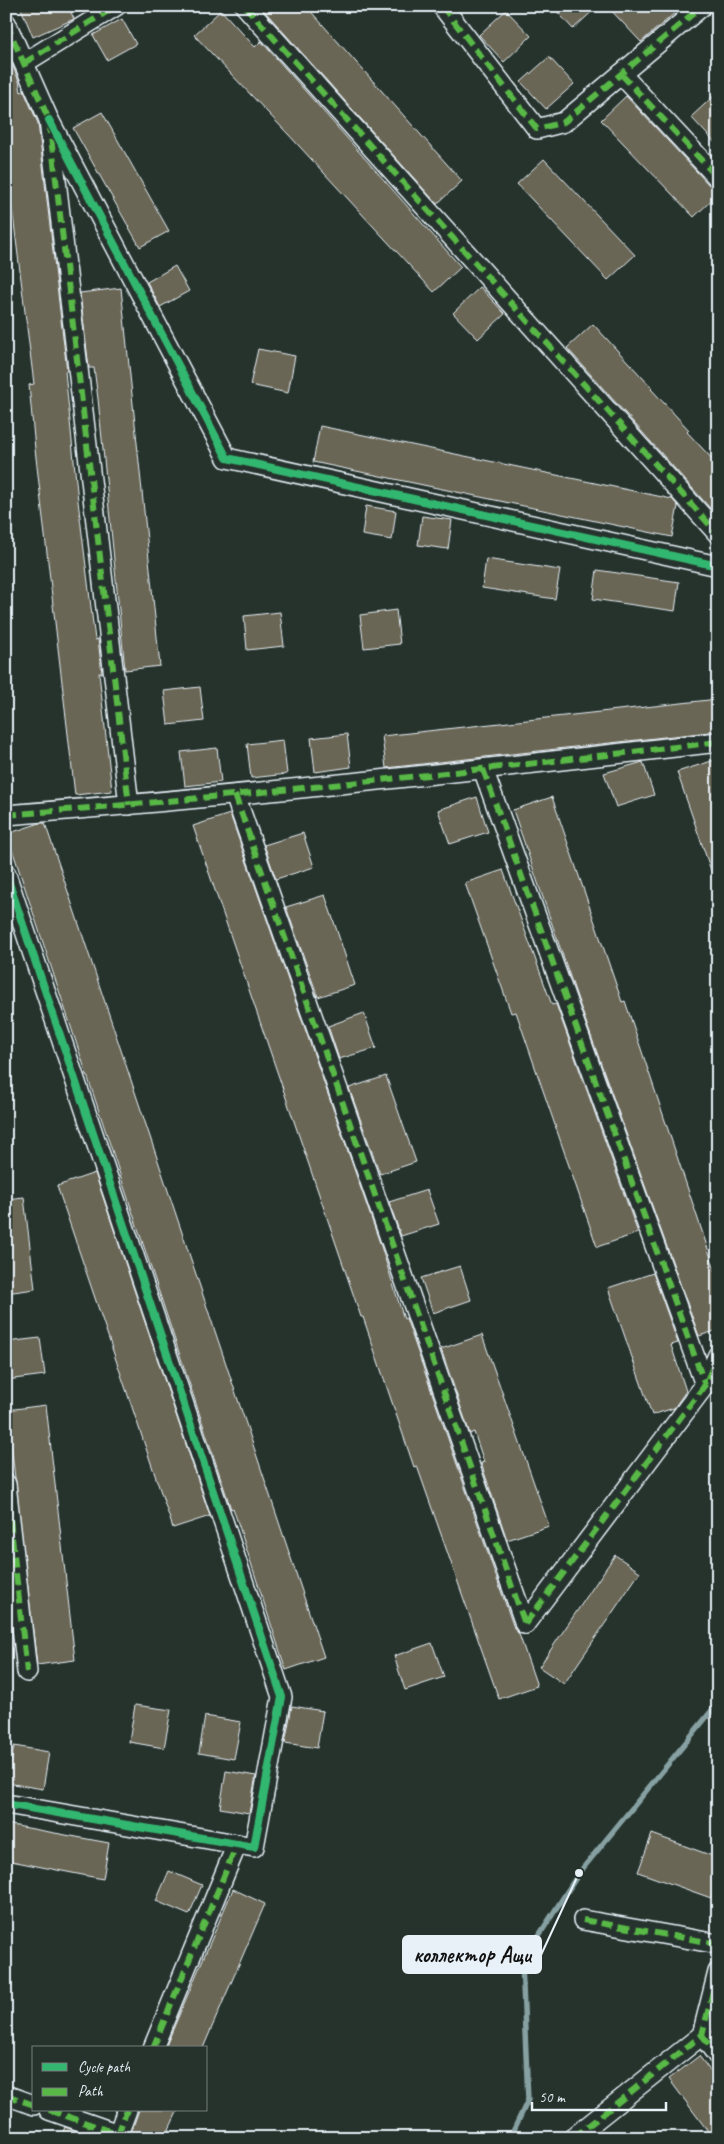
<svg xmlns="http://www.w3.org/2000/svg" width="724" height="2144" font-family="Caveat,sans-serif">
  <style>
    .lines { fill: none; stroke-linecap: round; stroke-linejoin: round }
    .stream { stroke: #87a1a3; stroke-width: 5.5 }
    .building { fill: #6b6654; stroke: #e8f1f8 }
    .minor-casing { stroke: #e8f1f8; stroke-width: 22 }
    .minor { stroke: #26332d; stroke-width: 19 }
    .quiet { stroke: #58b947; stroke-width: 6; stroke-dasharray: 12 6; stroke-linecap: butt }
    .cycleway-casing { stroke: #26332d; stroke-width: 11 }
    .cycleway { stroke: #33b770; stroke-width: 8 }
    .leader { fill: none; stroke: #e8f1f8; stroke-width: 2 }
    .callout-dot { fill: #e8f1f8; stroke: #26332d; stroke-width: 2 }
    .callout { fill: #e8f1f8; stroke: #e8f1f8; stroke-width: 2 }
    .callout-label { font-size: 22px; text-anchor: middle; font-weight: bold; fill: #111 }
  </style>
  <rect width="100%" height="100%" fill="#26332d"/>
  <filter id="ink" filterUnits="userSpaceOnUse"><feTurbulence type="fractalNoise" baseFrequency=".02" numOctaves="2"/><feDisplacementMap in="SourceGraphic" scale="10" xChannelSelector="R" yChannelSelector="G"/><feConvolveMatrix kernelMatrix="1 2 1 2 8 2 1 2 1" color-interpolation-filters="sRGB"/></filter>
  <g filter="url(#ink)">
    <g class="lines">
      <path class="stream" d="M510 2138 528 2100 522 1962 579 1873 718 1703"/>
    </g>
    <g class="building">
      <path d="M20 6H68L74 19 33 37Z"/>
      <path d="M260 6H306L462 181 437 204Z"/>
      <path d="M552 6H598L573 29Z"/>
      <path d="M607 6H683L641 42Z"/>
      <path d="M221 10 255 47 261 41 461 267 434 292 288 134 194 35Z"/>
      <path d="M506 10 531 36 504 62 479 35Z"/>
      <path d="M122 19 136 44 107 60 93 35Z"/>
      <path d="M6 51 19 81 21 92 24 91 38 123 67 371H65L78 501 95 640 98 639 102 673H99L112 791 75 795 35 449 29 385 34 384 6 159Z"/>
      <path d="M549 57 574 84 546 109 521 82Z"/>
      <path d="M718 92V146L691 117Z"/>
      <path d="M626 96 710 186 718 189V194L694 217 601 120Z"/>
      <path d="M102 112 169 231 140 247 73 128Z"/>
      <path d="M544 159 635 255 608 280 517 184Z"/>
      <path d="M175 266 189 291 160 307 147 282Z"/>
      <path d="M480 287 505 314 478 339 453 313Z"/>
      <path d="M121 288 160 666 125 670 98 399 94 368H89L80 293Z"/>
      <path d="M593 324 652 388 651 389 689 430 687 432 718 465V517L567 348Z"/>
      <path d="M258 349 295 356 288 393 250 385Z"/>
      <path d="M320 426 672 499 678 506 672 537 313 462Z"/>
      <path d="M366 506 396 511 392 540 362 535Z"/>
      <path d="M422 516 452 520 448 549 418 545Z"/>
      <path d="M486 559 560 570 555 599 482 588Z"/>
      <path d="M597 570 679 582 675 611 593 599Z"/>
      <path d="M396 610 400 644 364 648 360 615Z"/>
      <path d="M280 612 284 646 247 650 244 616Z"/>
      <path d="M200 687 204 721 168 725 164 691Z"/>
      <path d="M718 699V731L386 768 382 736Z"/>
      <path d="M347 734 351 767 315 772 311 738Z"/>
      <path d="M283 740 287 774 251 778 247 744Z"/>
      <path d="M217 748 221 782 185 786 181 752Z"/>
      <path d="M718 759V881L715 882 677 772Z"/>
      <path d="M643 762 654 795 616 807 604 773Z"/>
      <path d="M477 797 488 832 450 844 438 810Z"/>
      <path d="M552 797 622 1002 625 1001 718 1279V1330L699 1336 577 997 513 810Z"/>
      <path d="M230 814 380 1243 404 1319 406 1318 514 1628 519 1634 537 1686 499 1699 417 1466 414 1467 363 1317H361L193 826Z"/>
      <path d="M40 823H45L324 1657 286 1670 233 1508 231 1509 7 834Z"/>
      <path d="M303 833 314 867 276 879 264 845Z"/>
      <path d="M503 870 552 1005 556 1004 638 1233 597 1247 516 1012 511 1013 465 883Z"/>
      <path d="M325 895 355 985 318 997 286 907Z"/>
      <path d="M364 1013 376 1048 339 1059 328 1026Z"/>
      <path d="M386 1076 416 1162 380 1174 349 1088Z"/>
      <path d="M95 1173 210 1516 173 1528 57 1186Z"/>
      <path d="M427 1190 439 1224 401 1236 389 1202Z"/>
      <path d="M24 1197 35 1289 6 1293V1199Z"/>
      <path d="M460 1266 471 1300 433 1313 421 1278Z"/>
      <path d="M653 1273 678 1343 671 1345 686 1391 674 1408 652 1415 608 1288Z"/>
      <path d="M482 1335 549 1526 507 1540 481 1463 484 1462 474 1432 470 1434 441 1349Z"/>
      <path d="M40 1338 45 1375 6 1380V1342Z"/>
      <path d="M46 1405 75 1660 37 1665 7 1410Z"/>
      <path d="M615 1555 640 1572 564 1684 539 1667Z"/>
      <path d="M6 1588 10 1617H6Z"/>
      <path d="M432 1643 444 1677 405 1690 394 1656Z"/>
      <path d="M135 1705 171 1710 164 1748 129 1742Z"/>
      <path d="M292 1706 323 1711 317 1748 285 1743Z"/>
      <path d="M205 1716 241 1722 234 1759 199 1753Z"/>
      <path d="M14 1746 49 1752 43 1789 7 1783Z"/>
      <path d="M226 1771 256 1776 249 1813 220 1808Z"/>
      <path d="M6 1824 109 1843 103 1879 6 1860Z"/>
      <path d="M652 1834 718 1858V1878L711 1898 638 1872Z"/>
      <path d="M169 1871 202 1885 189 1915 156 1901Z"/>
      <path d="M233 1889 265 1904 203 2048H165Z"/>
      <path d="M699 2056 718 2081V2138H713L669 2079Z"/>
      <path d="M139 2110H178L165 2138H129Z"/>
      <path d="M65 2127 95 2138H60Z"/>
    </g>
    <g class="lines">
      <defs>
        <g id="minor">
          <path d="M245 6 718 534"/>
          <path d="M442 6 537 129 564 122 702 6"/>
          <path d="M6 23 49 120 129 805"/>
          <path d="M24 63 116 6"/>
          <path d="M621 74 718 178"/>
          <path d="M49 120 227 458 718 566"/>
          <path d="M483 769 705 1385"/>
          <path d="M235 795 525 1624"/>
          <path d="M6 815C244 796 481 770 718 742"/>
          <path d="M6 874 282 1697 254 1847 6 1804"/>
          <path d="M6 1484 27 1672"/>
          <path d="M525 1624 705 1385 718 1355"/>
          <path d="M583 1920 718 1944"/>
          <path d="M702 2035 718 2056"/>
          <path d="M153 2048 237 1844"/>
          <path d="M6 2095 34 2105"/>
          <path d="M49 2110 118 2134 127 2110"/>
          <path d="M573 2138 702 2035 718 1972"/>
        </g>
      </defs>
      <use href="#minor" class="minor-casing"/>
      <use href="#minor" class="minor"/>
      <g class="quiet">
        <path d="M245 6 718 534"/>
        <path d="M442 6 537 129 564 122 702 6"/>
        <path d="M6 23 49 120 129 805"/>
        <path d="M24 63 116 6"/>
        <path d="M621 74 718 178"/>
        <path d="M483 769 705 1385"/>
        <path d="M235 795 525 1624"/>
        <path d="M6 815C244 796 481 770 718 742"/>
        <path d="M6 1484 27 1672"/>
        <path d="M525 1624 705 1385 718 1355"/>
        <path d="M583 1920 718 1944"/>
        <path d="M702 2035 718 2056"/>
        <path d="M153 2048 237 1844"/>
        <path d="M6 2095 34 2105"/>
        <path d="M49 2110 118 2134 127 2110"/>
        <path d="M573 2138 702 2035 718 1972"/>
      </g>
      <defs>
        <g id="cycleway">
          <path d="M49 120 227 458 718 566"/>
          <path d="M6 874 282 1697 254 1847 6 1804"/>
        </g>
      </defs>
      <use href="#cycleway" class="cycleway-casing"/>
      <use href="#cycleway" class="cycleway"/>
    </g>
  </g>
  <path class="leader" d="M579 1873L541 1955"/>
  <circle class="callout-dot" cx="579" cy="1873" r="5"/>
  <rect class="callout" x="403" y="1936" width="138" height="37" rx="5"/>
  <g class="callout-label">
    <text x="472" y="1962">коллектор Ащи</text>
  </g>
  <rect width="724" height="2144" fill="none" stroke="#26332d" stroke-width="25"/>
  <rect x="12" y="12" width="699" height="2119" fill="none" stroke="#e8f1f8" stroke-width="2" filter="url(#ink)"/>
  <rect x="32" y="2046" width="175" height="65" fill="#26332d" stroke="#747f7e"/>
  <rect x="42" y="2063" width="25" height="8" fill="#33b770" stroke="#747f7e"/>
  <text x="78" y="2072" font-size="15" fill="#e8f1f8">Cycle path</text>
  <rect x="42" y="2088" width="25" height="8" fill="#58b947" stroke="#747f7e"/>
  <text x="78" y="2096" font-size="15" fill="#e8f1f8">Path</text>
  <path d="M532 2102v8h134v-8" fill="none" stroke="#e8f1f8" stroke-width="2.5"/>
  <text x="539" y="2102" font-size="15" fill="#e8f1f8" stroke="#26332d" stroke-width="4" paint-order="stroke">50 m</text>
</svg>
